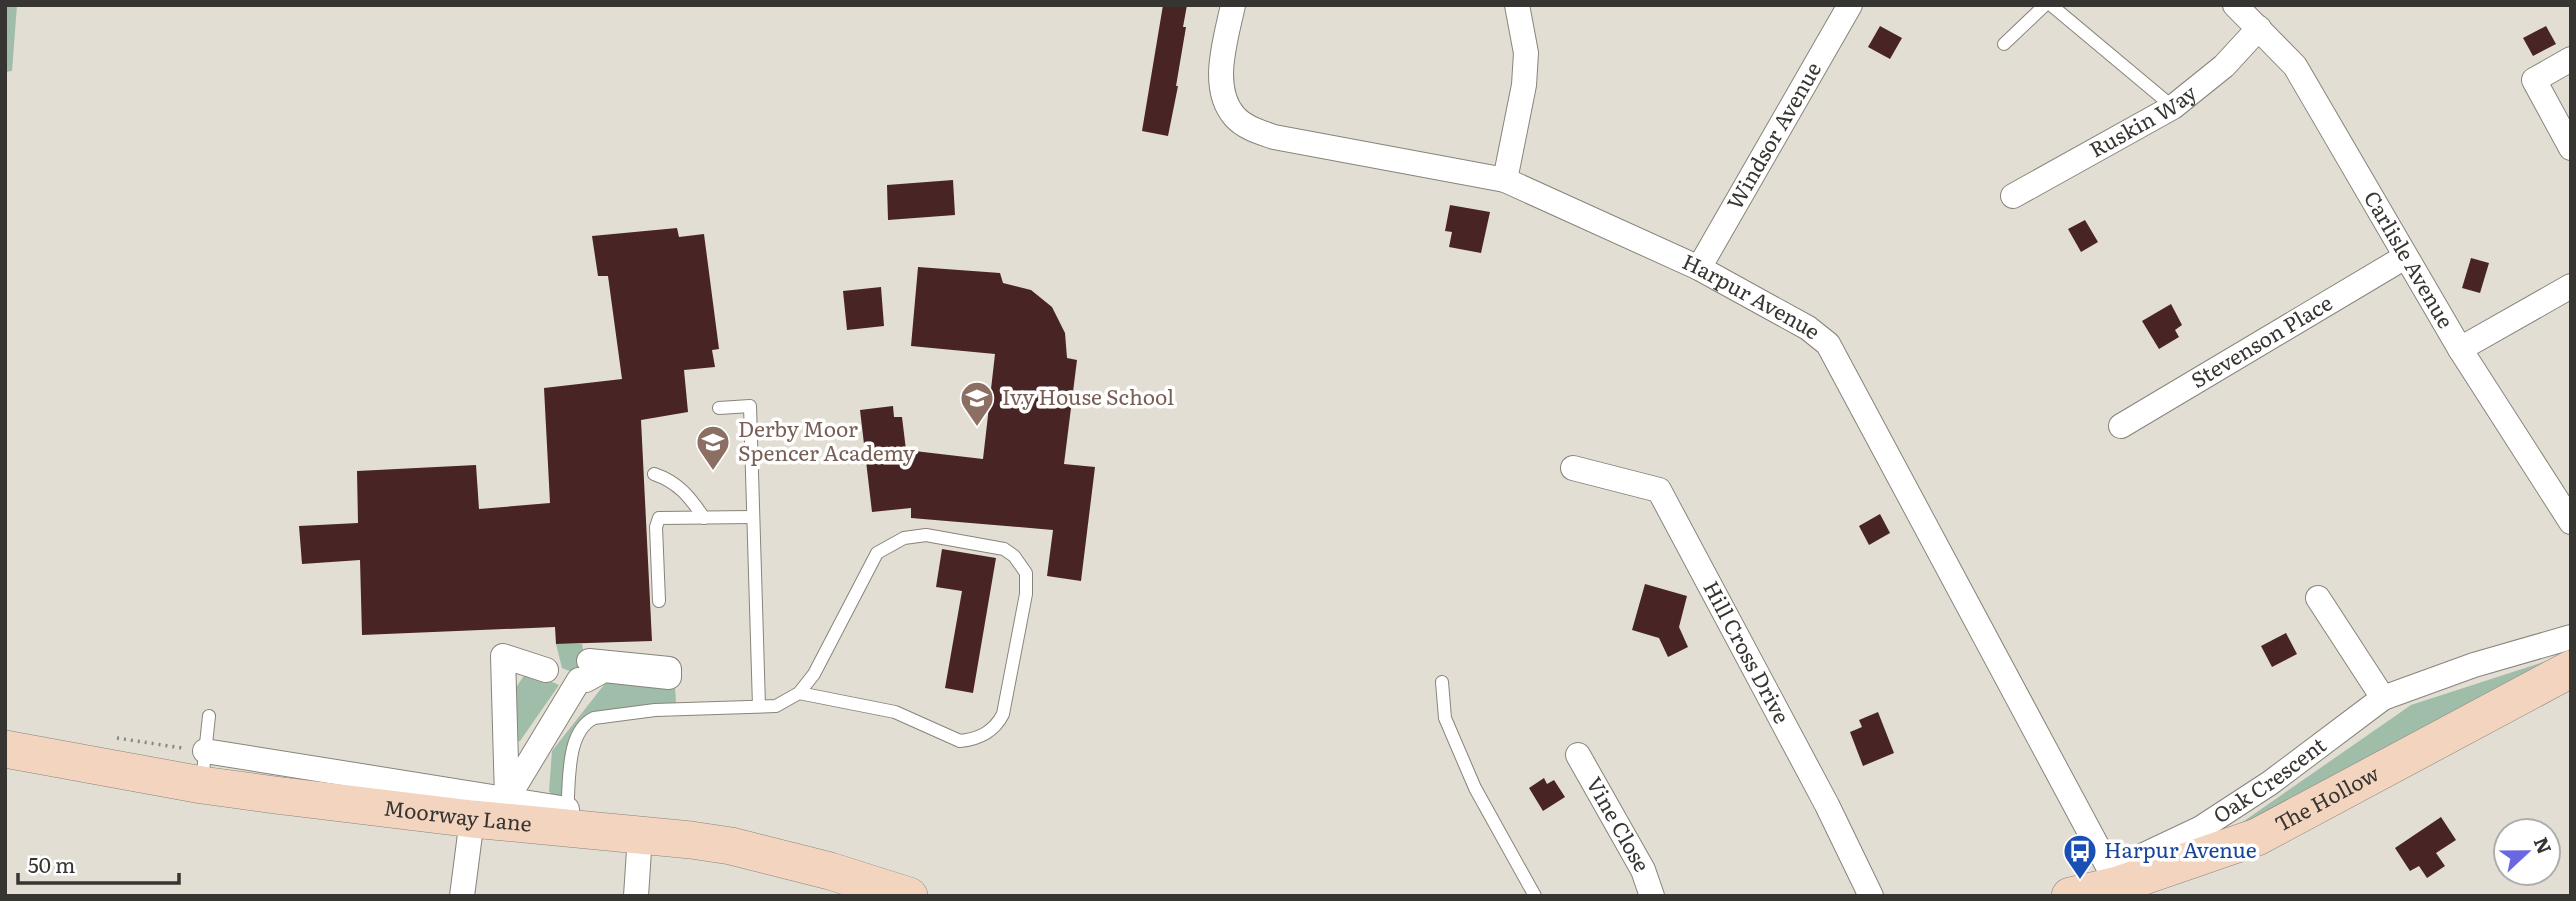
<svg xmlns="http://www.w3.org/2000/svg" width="2576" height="901" font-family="Literata,serif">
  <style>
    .green { fill: #a0bda9 }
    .building { fill: #482524 }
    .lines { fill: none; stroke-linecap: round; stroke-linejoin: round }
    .lane-casing { stroke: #88847b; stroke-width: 14 }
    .street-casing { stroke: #88847b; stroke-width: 26 }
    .secondary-casing { stroke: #88847b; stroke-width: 38 }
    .path { stroke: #89867f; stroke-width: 3.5; stroke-dasharray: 2 5; stroke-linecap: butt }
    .lane { stroke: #fff; stroke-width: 12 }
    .street { stroke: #fff; stroke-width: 24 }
    .secondary { stroke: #f2d4bf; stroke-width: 37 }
    .labels { text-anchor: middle; stroke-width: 7; stroke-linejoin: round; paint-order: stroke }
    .street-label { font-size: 21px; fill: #363531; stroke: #fff }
    .education-label { font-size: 21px; fill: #785e54; stroke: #fff; text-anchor: start }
    .transit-label { font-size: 21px; fill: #164399; stroke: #fff; text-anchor: start }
  </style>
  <rect width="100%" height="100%" fill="#e3ded4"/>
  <g class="green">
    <path d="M5 5H17L12 71 5 72Z"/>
    <path d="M556 644H582L585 660 577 674 562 668Z"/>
    <path d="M2571 653 2221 837 2411 705Z"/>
    <path d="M527 671 559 685 520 741 514 742 510 685 517 686Z"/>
    <path d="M611 676 675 685 676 704 589 716 563 800 555 799 549 791 552 751Z"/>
  </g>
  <g class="building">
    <path d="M1163 5H1187L1183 27H1186L1176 86H1178L1168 136 1142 131Z"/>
    <path d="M1880 26 1902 38 1890 59 1868 47Z"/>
    <path d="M2546 26 2556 44 2533 56 2523 38Z"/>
    <path d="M953 180 955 215 888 220 887 185Z"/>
    <path d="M1450 205 1490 212 1481 253 1449 247 1452 232 1445 231Z"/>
    <path d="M2085 220 2098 242 2081 252 2068 229Z"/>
    <path d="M677 228 679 237 704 234 719 349 712 350 715 367 684 370 688 412 641 420 652 641 556 644 555 627 362 635 360 560 302 564 299 526 358 523 357 471 476 465 479 509 550 503 544 388 622 379 608 276H598L592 236Z"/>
    <path d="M2471 258 2489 263 2480 293 2462 288Z"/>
    <path d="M918 267 1000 273 1003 283 1031 290 1052 307 1065 333 1067 358 1077 360 1064 464 1095 467 1081 581 1047 576 1053 530 911 518V508L872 512 860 410 893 406 894 417H902L906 450 983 459 995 354 911 346Z"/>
    <path d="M881 287 884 326 847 330 843 291Z"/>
    <path d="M2171 304 2182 325 2175 330 2179 337 2159 349 2142 321Z"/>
    <path d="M1880 514 1890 533 1869 545 1859 526Z"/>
    <path d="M942 549 996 558 973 693 945 688 962 591 936 587Z"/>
    <path d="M1645 584 1687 596 1679 627 1688 647 1668 657 1659 638 1632 630Z"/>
    <path d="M2286 633 2297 654 2272 667 2261 646Z"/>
    <path d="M1878 712 1894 753 1863 766 1850 732 1862 727 1859 720Z"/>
    <path d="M1544 778 1547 784 1554 780 1565 797 1543 811 1529 788Z"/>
    <path d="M2441 817 2456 840 2436 853 2445 866 2427 878 2419 866 2410 871 2395 848Z"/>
  </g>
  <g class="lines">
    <defs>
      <g id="lane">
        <path d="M2051 5 2173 107"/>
        <path d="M2004 44 2045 5"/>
        <path d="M719 408 750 406 759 706"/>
        <path d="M654 474C678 482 690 497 704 518"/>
        <path d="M659 601 656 527 659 518 753 517"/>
        <path d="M1442 682 1445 718 1475 788 1535 896"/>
        <path d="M202 781 209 716"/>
        <path d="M567 811C570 784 565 732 594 718L655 710 776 706 799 693 814 674 877 553 904 538 926 535 1004 549 1014 556 1026 573V594L1003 714C994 732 979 739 960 741L895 712 799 693"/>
      </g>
      <g id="street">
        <path id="s1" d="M1233 5C1226 39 1209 88 1235 117 1245 128 1260 132 1274 137L1505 180 1699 268 1808 328 1828 344 2118 885"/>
        <path id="s2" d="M2235 5 2295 66 2460 349 2571 522"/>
        <path d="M2571 59 2534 80 2571 148"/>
        <path d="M1505 180 1524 85 1526 53 1517 5"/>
        <path id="s3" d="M2013 196 2173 107 2224 66 2259 28"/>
        <path id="s4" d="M1699 268 1850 5"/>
        <path d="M2460 349 2571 286"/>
        <path id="s5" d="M2121 426 2405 257"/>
        <path id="s6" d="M1573 468 1659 490 1827 805 1871 896"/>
        <path d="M2318 598 2383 698"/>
        <path d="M205 751 567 809"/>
        <path id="s7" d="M1578 755 1643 870 1652 896"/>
        <path d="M507 798 503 656 546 670"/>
        <path d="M507 799 579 680H586L604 670 669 677V669L589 661"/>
        <path id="s8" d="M2112 870 2201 828 2270 783 2383 698 2474 665 2571 637"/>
        <path d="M462 896 472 819"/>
        <path d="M636 896 640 835"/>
      </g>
      <g id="secondary">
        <path id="s9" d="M5 749 202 785 275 795 472 819 691 840 731 846 830 871 909 896"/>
        <path id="s10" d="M2070 896 2118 885 2257 837 2571 669"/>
      </g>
    </defs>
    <use href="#lane" class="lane-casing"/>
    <use href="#street" class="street-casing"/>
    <use href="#secondary" class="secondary-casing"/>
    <path class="path" d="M117 738 182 748"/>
    <use href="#lane" class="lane"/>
    <use href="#street" class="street"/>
    <use href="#secondary" class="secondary"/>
  </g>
  <defs>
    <symbol id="school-pin" viewBox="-11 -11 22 30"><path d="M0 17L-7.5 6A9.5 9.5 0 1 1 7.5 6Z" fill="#8d6e63" stroke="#fff"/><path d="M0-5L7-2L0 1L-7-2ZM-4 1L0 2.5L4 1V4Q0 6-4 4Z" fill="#fff"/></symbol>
    <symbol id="bus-pin" viewBox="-11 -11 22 30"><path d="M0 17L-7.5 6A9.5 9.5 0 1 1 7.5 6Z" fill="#1a4fb4" stroke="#fff"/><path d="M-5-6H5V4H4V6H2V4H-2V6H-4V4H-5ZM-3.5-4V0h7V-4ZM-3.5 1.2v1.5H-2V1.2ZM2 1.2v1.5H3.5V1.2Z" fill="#fff"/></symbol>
  </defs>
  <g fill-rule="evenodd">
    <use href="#school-pin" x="958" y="379" width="38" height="52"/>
    <use href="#school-pin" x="694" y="423" width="38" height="52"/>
    <use href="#bus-pin" x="2061" y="832" width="38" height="52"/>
  </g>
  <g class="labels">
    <g class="street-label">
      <text dy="7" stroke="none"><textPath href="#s3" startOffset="150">Ruskin Way</textPath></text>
      <text dy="7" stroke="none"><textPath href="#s4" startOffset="152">Windsor Avenue</textPath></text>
      <text dy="7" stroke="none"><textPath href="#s2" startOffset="310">Carlisle Avenue</textPath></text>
      <text dy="7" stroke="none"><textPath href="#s1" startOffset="668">Harpur Avenue</textPath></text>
      <text dy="7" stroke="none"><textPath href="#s5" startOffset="164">Stevenson Place</textPath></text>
      <text dy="7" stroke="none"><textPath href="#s6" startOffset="273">Hill Cross Drive</textPath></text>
      <text dy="7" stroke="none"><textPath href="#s8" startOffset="182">Oak Crescent</textPath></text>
      <text dy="7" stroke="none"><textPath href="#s10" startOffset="276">The Hollow</textPath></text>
      <text dy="7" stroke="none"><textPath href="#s9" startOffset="458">Moorway Lane</textPath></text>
      <text dy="7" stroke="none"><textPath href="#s7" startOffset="80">Vine Close</textPath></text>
    </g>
    <g class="education-label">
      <text x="1002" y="405">Ivy House School</text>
      <text x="738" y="437">Derby Moor<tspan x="738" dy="24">Spencer Academy</tspan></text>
    </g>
    <g class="transit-label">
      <text x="2104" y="858">Harpur Avenue</text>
    </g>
  </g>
  <rect width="2576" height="901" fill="none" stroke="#363531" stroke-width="14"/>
  <g transform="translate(2527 852) rotate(68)"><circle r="33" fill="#ffffff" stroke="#afaead" stroke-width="2"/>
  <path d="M0-5L12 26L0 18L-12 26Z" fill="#6968e2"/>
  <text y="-10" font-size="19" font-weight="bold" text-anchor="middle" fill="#363531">N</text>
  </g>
  <path d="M18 873v10h161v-10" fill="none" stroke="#363531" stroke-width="3.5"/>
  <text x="28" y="873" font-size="21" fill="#363531" stroke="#ffffff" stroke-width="5" paint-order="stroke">50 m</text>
</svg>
